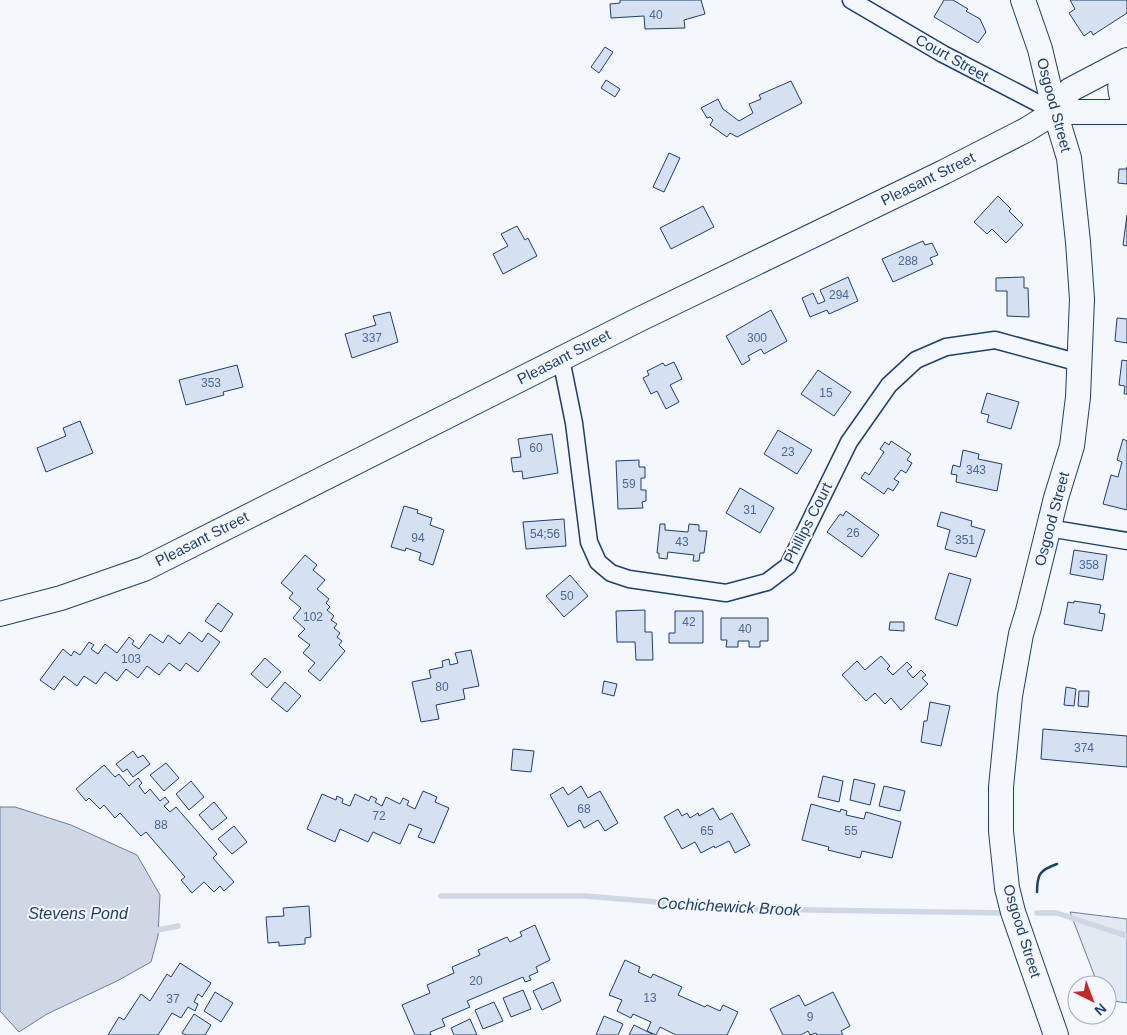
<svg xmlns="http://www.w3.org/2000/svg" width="1127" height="1035" font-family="Helvetica,sans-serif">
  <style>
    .green { fill: #e3e9f0; stroke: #687fa3 }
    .water { fill: #cfd7e4; stroke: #687fa3 }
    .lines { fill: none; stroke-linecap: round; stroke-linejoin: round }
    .stream { stroke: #cfd7e4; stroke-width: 5.5 }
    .building { fill: #d5e0f0; stroke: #1d3f73 }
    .street-casing { stroke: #1d3f73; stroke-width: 19 }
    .secondary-casing { stroke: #1d3f73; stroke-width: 26 }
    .street { stroke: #f4f7fb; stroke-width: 16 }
    .secondary { stroke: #f4f7fb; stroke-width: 24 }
    .wall { stroke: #1d3f73; stroke-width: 2.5 }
    .labels { text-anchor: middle; stroke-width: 4; stroke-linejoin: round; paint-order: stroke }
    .number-label { font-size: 12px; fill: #4b6792 }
    .street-label { font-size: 15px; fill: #1d3f73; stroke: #f4f7fb }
    .water-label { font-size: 16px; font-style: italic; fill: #1d3f73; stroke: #f4f7fb }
  </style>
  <rect width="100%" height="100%" fill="#f4f7fb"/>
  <path class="green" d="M1070 912 1127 919V1003L1107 1000V985H1098Z"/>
  <path class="water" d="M0 807H15L71 825 137 855 160 895 158 936 151 962 117 981 47 1014 19 1032 0 1011Z"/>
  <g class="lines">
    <g class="stream">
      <path d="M441 896H585L742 909 1008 913"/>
      <path d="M1037 913H1057L1127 936"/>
      <path d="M153 931 178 926"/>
    </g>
  </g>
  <g class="building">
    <path d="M620 0H701L705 14 684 20 685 28 645 29 644 16 611 18 610 4 620 3Z"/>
    <path d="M944 0H953L968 9 966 11 980 19 986 32 978 43 934 17Z"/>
    <path d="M1070 0H1127V13L1093 35 1091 31 1084 36 1069 13 1075 9Z"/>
    <path d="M605 47 613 52 599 73 591 67Z"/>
    <path d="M606 80 620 89 615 97 601 88Z"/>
    <path d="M791 81 802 103 737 137 730 133 727 137 710 125 713 120 710 117 707 118 701 108 718 99 723 109 739 121 753 113 749 104 761 99 759 95Z"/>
    <path d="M669 153 680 158 664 192 653 187Z"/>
    <path d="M1127 167V184L1118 183 1119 169H1127Z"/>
    <path d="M998 196 1011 209 1009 211 1023 225 1006 243 992 229 987 234 974 222Z"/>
    <path d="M703 206 714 227 671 249 660 228Z"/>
    <path d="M1127 215V246L1123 245Z"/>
    <path d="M517 226 525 240 528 238 537 256 503 274 493 254 508 246 501 234Z"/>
    <path d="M923 241 925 245 932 243 938 255 930 258 933 264 893 282 882 259Z"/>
    <path d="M848 277 858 301 829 314 827 310 810 317 802 298 813 293 818 304 825 301 820 290Z"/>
    <path d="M1024 277V288H1028L1029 317 1007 316V291H996V278Z"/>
    <path d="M771 310 787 341 764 354 761 349 748 356 750 360 742 365 726 336Z"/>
    <path d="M390 312 398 342 352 358 345 334 376 325 373 316Z"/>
    <path d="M1117 318 1127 319V343L1115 341Z"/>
    <path d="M1122 360 1127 361V394H1124L1125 386 1119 385Z"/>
    <path d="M674 362 682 379 670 385 679 402 666 409 657 391 651 394 643 378 649 375 647 371 663 363 665 366Z"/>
    <path d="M237 365 243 387 223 392 224 395 186 405 179 380Z"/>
    <path d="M818 370 851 392 834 416 801 394Z"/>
    <path d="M987 393 1019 402 1011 429 987 422 989 415 981 413Z"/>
    <path d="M80 421 93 453 46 472 37 448 66 436 63 428Z"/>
    <path d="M778 430 812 450 797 474 764 454Z"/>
    <path d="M552 434 558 473 523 479 522 471 513 472 511 458 521 457 518 439Z"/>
    <path d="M1123 439 1127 441V510L1103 504 1111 475 1118 477 1122 462 1117 460Z"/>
    <path d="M891 441 911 454 907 460 912 463 906 473 901 470 894 479 899 482 893 491 888 488 884 494 861 478 865 472 869 475 884 452 880 449 885 442 889 445Z"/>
    <path d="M963 450 979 454 978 459 1002 464 997 491 956 482 957 475 951 474 953 465 960 467Z"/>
    <path d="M639 460V467H645V478H641V490H646V501L642 502 643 508 618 509 616 461Z"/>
    <path d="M740 488 774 508 760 533 726 513Z"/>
    <path d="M404 506 418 510 417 513 432 518 430 525 444 530 433 565 419 560 421 553 406 548 405 551 391 547Z"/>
    <path d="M846 511 879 535 862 557 827 532 840 514 843 516Z"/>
    <path d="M941 512 972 521 971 526 985 530 976 557 945 549 950 530 937 526Z"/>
    <path d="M564 519 566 546 526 549 523 522Z"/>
    <path d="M660 524H665V530L688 532 689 524 699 525V531H707L704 553H700L699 561H693L694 555 668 552 667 559 659 558V553H657Z"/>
    <path d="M1074 550 1107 555 1103 580 1070 574Z"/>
    <path d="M305 555 317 565 313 570 325 580 317 589 329 599 326 603 330 607 327 610 334 616 331 620 337 624 334 628 340 633 337 637 342 641 339 645 345 651 320 681 308 671 315 663 303 653 310 645 298 636 305 629 293 618 301 608 289 598 293 593 281 583Z"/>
    <path d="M949 573 971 579 957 626 935 619Z"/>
    <path d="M570 575 588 596 564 617 546 596Z"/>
    <path d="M1074 601 1101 605 1099 613 1105 614 1102 631 1064 624 1068 602 1074 603Z"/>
    <path d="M218 603 233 614 221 632 205 621Z"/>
    <path d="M645 610V632H652L653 660H636L635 642H617L616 611Z"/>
    <path d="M675 611H703V643H669V633H675Z"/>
    <path d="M721 618H768V641H760V647H749V641H738V647H726L727 640H721Z"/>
    <path d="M890 622H904V631L889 630Z"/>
    <path d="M189 632 202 642 208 633 220 642 198 672 186 663 180 671 169 663 159 675 147 666 138 678 126 669 117 681 105 672 96 684 84 676 77 686 64 676 54 690 40 680 63 649 71 656 74 651 80 655 89 642 94 645 91 649 98 654 105 644 117 653 129 637 134 641 132 644 139 649 150 634 163 643 168 635 180 644Z"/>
    <path d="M471 650 479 686 463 689 465 699 436 705 439 719 421 722 412 682 431 678 429 670 443 667 442 661 449 659 450 665 458 663 455 653Z"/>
    <path d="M881 656 890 666 887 669 893 675 907 662 912 667 907 671 913 678 921 670 926 675 922 678 928 684 901 710 891 698 885 704 875 693 866 701 842 675 857 661 865 670Z"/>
    <path d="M265 658 281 672 267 688 251 674Z"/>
    <path d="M604 681 617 684 614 696 602 693Z"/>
    <path d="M285 682 301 696 287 712 271 699Z"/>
    <path d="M1066 687 1076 689 1074 706 1064 705Z"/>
    <path d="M1079 691H1089L1088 707 1078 706Z"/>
    <path d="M930 702 950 706 941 746 921 742 924 721H927Z"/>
    <path d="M1043 729 1127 736V767L1041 759Z"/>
    <path d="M513 749 534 751 531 772 511 770Z"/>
    <path d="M133 751 138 758 143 755 150 764 133 777 127 769 123 772 116 764Z"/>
    <path d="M166 763 179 778 164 791 150 775Z"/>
    <path d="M104 765 115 777 119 774 129 786 138 778 142 783 139 786 145 794 150 789 160 801 165 797 169 802 164 806 170 812 176 807 217 854 213 858 234 882 224 891 220 886 214 892 204 882 192 893 181 880 185 877 146 832 141 836 120 813 115 818 104 805 100 809 89 798 86 801 76 789Z"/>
    <path d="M823 776 843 781 839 802 818 797Z"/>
    <path d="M854 779 875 784 870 805 850 800Z"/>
    <path d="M191 781 204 797 189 810 176 794Z"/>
    <path d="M581 786 588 798 600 791 618 823 605 831 598 820 584 828 580 820 568 827 550 795 563 787 568 795Z"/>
    <path d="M884 786 905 791 900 811 879 806Z"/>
    <path d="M423 791 437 797 435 802 449 808 434 843 418 837 422 829 409 824 400 844 373 832 368 842 340 829 335 842 307 829 322 794 336 800 337 796 343 799 342 803 350 806 355 794 369 801 371 796 377 799 375 802 382 806 386 797 400 804 403 798 409 801 407 805 415 809Z"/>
    <path d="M214 802 227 818 212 830 199 815Z"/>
    <path d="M811 804 840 812 841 809 847 811 846 815 864 819 866 812 901 822 892 858 862 851 860 858 828 850 829 847 802 840Z"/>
    <path d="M713 808 720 820 732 813 750 845 735 853 729 841 715 848 714 846 701 853 695 842 682 849 664 817 678 809 682 816 687 813 690 818 698 813 699 816Z"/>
    <path d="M234 826 247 842 232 854 218 839Z"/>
    <path d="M309 906 311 937 305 938V944L279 946V942L268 943 266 917 284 916 283 908Z"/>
    <path d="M535 925 550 960 536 967 538 972 529 976 531 980 525 982 523 977 467 1001 470 1007 442 1019 445 1026 430 1032 431 1035H415L402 1005 430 993 427 985 454 973 452 967 480 955 478 950 507 937 510 942 522 936 520 932Z"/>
    <path d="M625 960 640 967 638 972 651 978 653 974 682 987 678 995 705 1007 707 1005 720 1011 723 1005 738 1012 727 1035H676L660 1027 656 1035 647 1031 651 1022 633 1014 631 1018 617 1011 622 1000 609 995Z"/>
    <path d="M180 963 211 983 202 997 198 994 194 1002 198 1004 195 1011 188 1007 181 1018 172 1013 158 1035H108L119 1017 124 1020 141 994 150 1001 167 974 171 977Z"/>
    <path d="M553 982 561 1001 542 1010 533 991Z"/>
    <path d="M523 990 531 1009 511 1017 503 998Z"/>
    <path d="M215 992 233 1003 221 1022 204 1011Z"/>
    <path d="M833 992 850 1026 841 1031 843 1035H817L816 1033 810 1035 808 1031 801 1035H783L770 1009 799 995 805 1006Z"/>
    <path d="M494 1002 503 1021 483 1029 475 1010Z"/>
    <path d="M194 1014 211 1025 205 1035H186L182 1033Z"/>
    <path d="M604 1016 623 1024 618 1035H596Z"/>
    <path d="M470 1019 477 1035H454L451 1028Z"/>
    <path d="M634 1025 652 1034V1035H629Z"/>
  </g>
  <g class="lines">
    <defs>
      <g id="street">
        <path d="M851 0 943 54 1055 112"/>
        <path d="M561 359 574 423 589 542 598 562 611 573 629 579 726 593 767 582 788 566 849 442 889 385 916 360 946 347 995 340 1080 363"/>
        <path d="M1048 528 1127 541"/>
      </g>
      <g id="secondary">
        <path d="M1023 0 1040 49 1055 112 1069 158 1078 242 1082 299 1078 397 1072 446 1056 498 1028 611 1021 634 1010 696 1001 787V831L1007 888 1013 912 1056 1035"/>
        <path d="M1127 63C1117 83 1119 92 1127 112"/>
        <path d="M1055 112 1070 90 1127 60"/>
        <path d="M0 614 61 598 144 569 638 320 944 172 1026 130 1055 112H1127"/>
      </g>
    </defs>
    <use href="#street" class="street-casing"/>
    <use href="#secondary" class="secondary-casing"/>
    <use href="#street" class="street"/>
    <use href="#secondary" class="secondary"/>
    <path class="wall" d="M1037 892C1037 874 1040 870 1057 864"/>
  </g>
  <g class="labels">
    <g class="number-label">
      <text x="656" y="19">40</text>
      <text x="908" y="265">288</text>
      <text x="839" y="299">294</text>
      <text x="372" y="342">337</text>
      <text x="757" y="342">300</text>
      <text x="211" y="387">353</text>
      <text x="826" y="397">15</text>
      <text x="536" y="452">60</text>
      <text x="788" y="456">23</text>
      <text x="976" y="474">343</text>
      <text x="629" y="488">59</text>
      <text x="750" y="514">31</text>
      <text x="853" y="537">26</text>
      <text x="545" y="538">54;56</text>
      <text x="418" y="542">94</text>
      <text x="965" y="544">351</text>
      <text x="682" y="546">43</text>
      <text x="1089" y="569">358</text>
      <text x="567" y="600">50</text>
      <text x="313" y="621">102</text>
      <text x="689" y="626">42</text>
      <text x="745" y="633">40</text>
      <text x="131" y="663">103</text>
      <text x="442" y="691">80</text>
      <text x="1084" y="752">374</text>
      <text x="584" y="813">68</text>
      <text x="379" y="820">72</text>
      <text x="161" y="829">88</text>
      <text x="707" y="835">65</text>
      <text x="851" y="835">55</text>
      <text x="476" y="985">20</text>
      <text x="650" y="1002">13</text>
      <text x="173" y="1003">37</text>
      <text x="810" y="1021">9</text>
    </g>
    <g class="street-label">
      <text transform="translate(952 58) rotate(29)" y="5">Court Street</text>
      <text transform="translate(1054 105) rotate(75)" y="5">Osgood Street</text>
      <text transform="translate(928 179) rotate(-26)" y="5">Pleasant Street</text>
      <text transform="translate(564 357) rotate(-27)" y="5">Pleasant Street</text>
      <text transform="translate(1052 519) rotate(-75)" y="5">Osgood Street</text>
      <text transform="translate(808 523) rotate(-63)" y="5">Phillips Court</text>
      <text transform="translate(202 539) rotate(-27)" y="5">Pleasant Street</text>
      <text transform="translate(1022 931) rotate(73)" y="5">Osgood Street</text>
    </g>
    <g class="water-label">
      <text transform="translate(729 906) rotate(3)" y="6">Cochichewick Brook</text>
      <text x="78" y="919">Stevens Pond</text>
    </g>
  </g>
  <g transform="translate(1092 1000) rotate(138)"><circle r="24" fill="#f4f7fb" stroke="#9eadc5"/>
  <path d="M0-4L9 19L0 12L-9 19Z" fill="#c62828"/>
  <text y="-8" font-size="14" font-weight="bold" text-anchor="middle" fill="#1d3f73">N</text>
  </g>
</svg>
